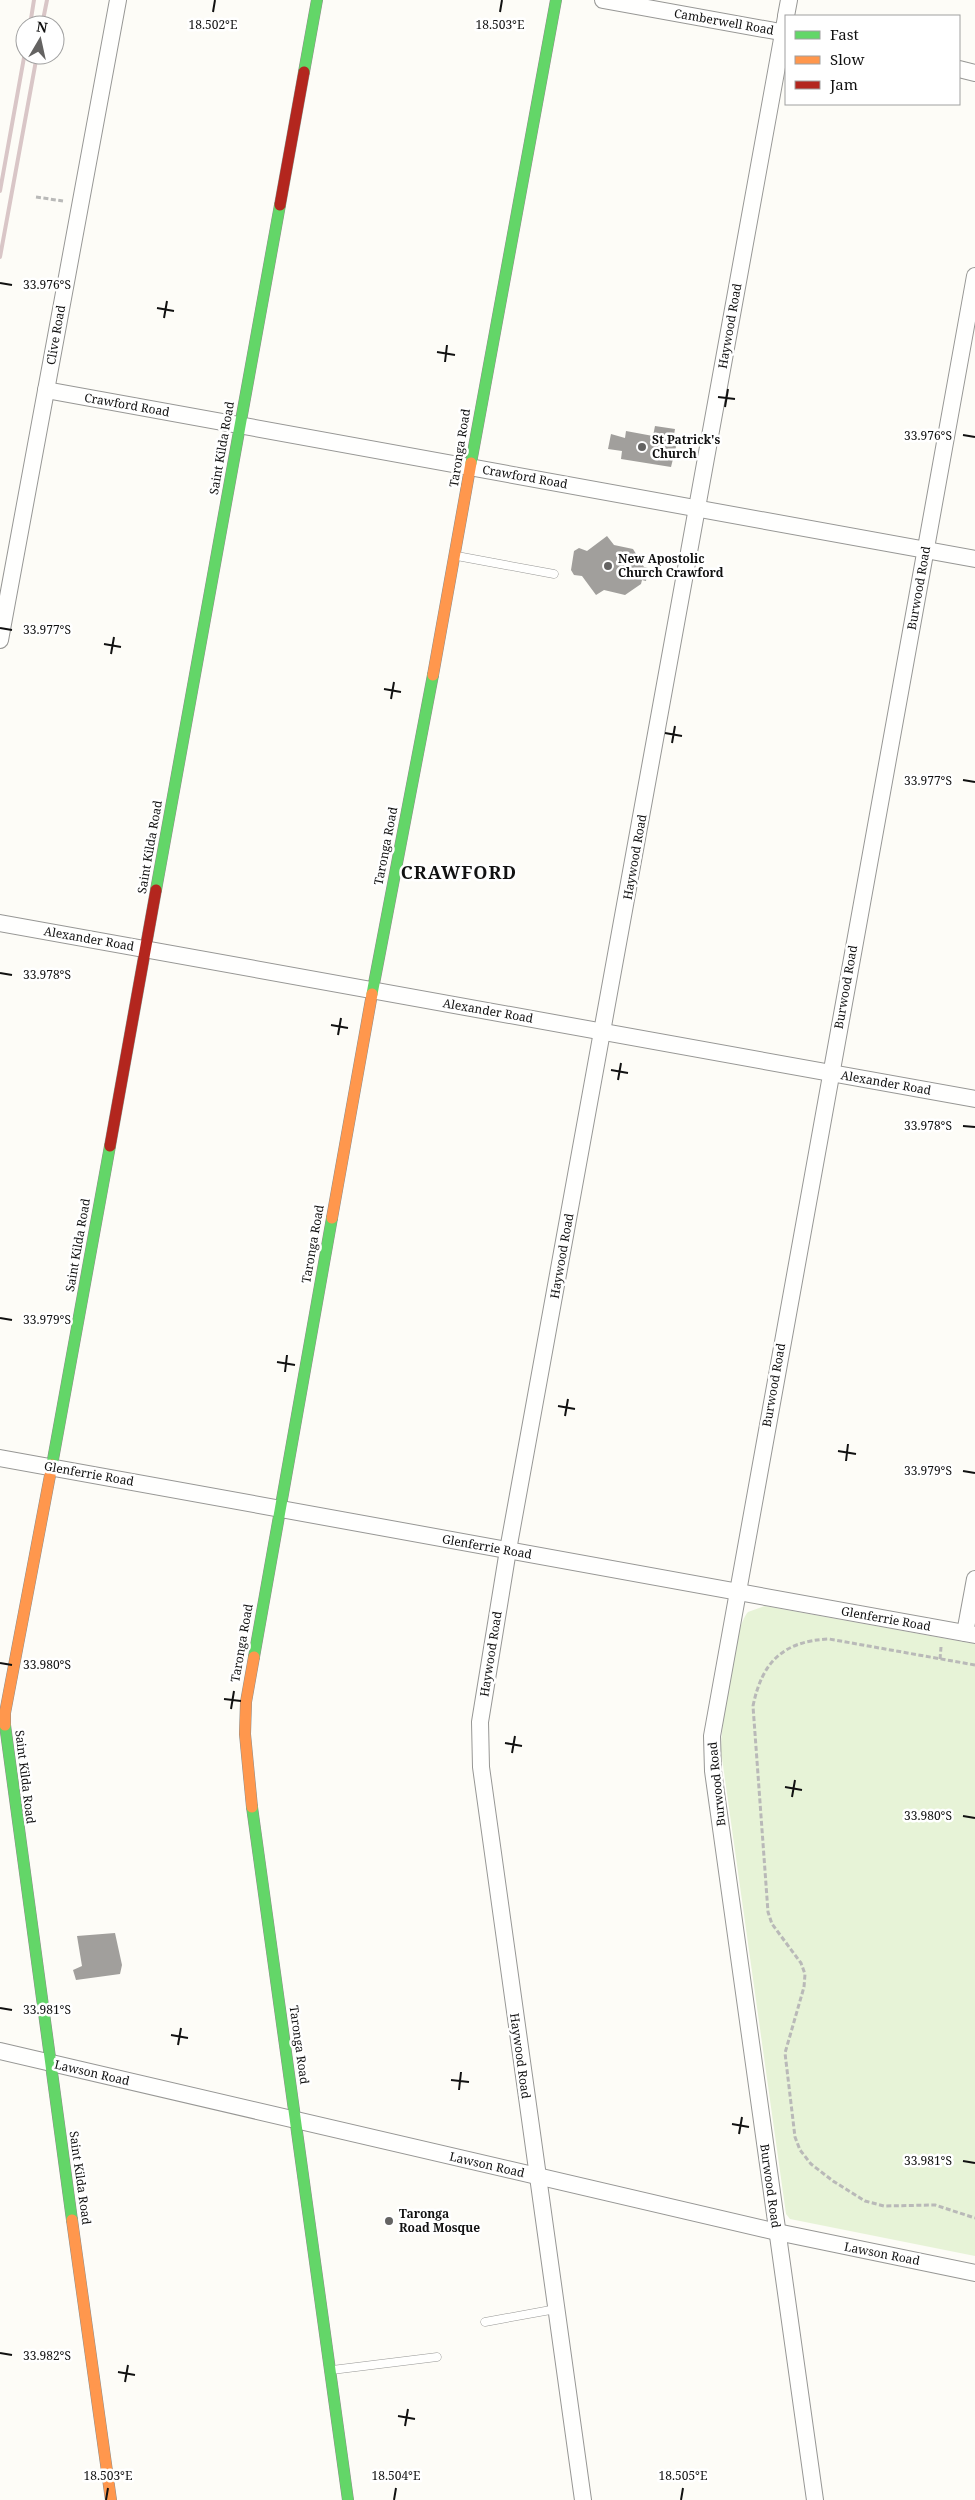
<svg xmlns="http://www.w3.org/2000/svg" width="975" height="2500" font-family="'Noto Serif',serif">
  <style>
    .green { fill: #e7f3d7 }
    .building { fill: #a19f9c }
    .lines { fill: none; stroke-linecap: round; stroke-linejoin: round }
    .lane-casing { stroke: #979795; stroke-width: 9 }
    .street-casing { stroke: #979795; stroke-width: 18 }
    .fast-casing { stroke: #8e8d8b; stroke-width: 12 }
    .slow-casing { stroke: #8e8d8b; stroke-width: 12 }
    .jam-casing { stroke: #8e8d8b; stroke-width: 12 }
    .path { stroke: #b9b9b8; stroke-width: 3; stroke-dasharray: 5 2.5; stroke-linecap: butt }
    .lane { stroke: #fffffe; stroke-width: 8 }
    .street { stroke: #fffffe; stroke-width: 16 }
    .fast { stroke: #63d668; stroke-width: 11 }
    .slow { stroke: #ff974d; stroke-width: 11 }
    .jam { stroke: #b3261e; stroke-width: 11 }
    .rail { stroke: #d9c6c7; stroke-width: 4 }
    .ticks { fill: none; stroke: #111; stroke-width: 2 }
    .poi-dot { fill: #646362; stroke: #fff; stroke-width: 2 }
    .labels { text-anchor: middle; stroke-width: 5; stroke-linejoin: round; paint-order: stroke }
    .street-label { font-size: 12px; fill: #111; stroke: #fff }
    .poi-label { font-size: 12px; font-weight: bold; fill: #111; stroke: #fff; text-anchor: start }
    .district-label { font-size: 18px; font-weight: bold; letter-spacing: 1px; fill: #111; stroke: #fff }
    .ticks-label { font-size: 12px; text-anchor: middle; fill: #111; stroke: #fff; stroke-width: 5; stroke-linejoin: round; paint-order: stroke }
  </style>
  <rect width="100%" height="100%" fill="#fdfcf7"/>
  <path class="green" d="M765 1606 975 1644V2256L790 2219 786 2214 721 1751C721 1725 733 1628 748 1612Z"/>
  <g class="building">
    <path d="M655 426 675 429 673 440 676 441V447L671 467 621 459 622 451 608 449 611 434 625 438 626 431 653 436Z"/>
    <path d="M607 536 614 545 633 549 644 567 648 568 646 581 642 580 641 584 625 595 604 590 596 595 582 576 574 575 571 570 574 551 579 548 587 551Z"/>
    <path d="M115 1933 122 1965 120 1974 76 1980 73 1970 82 1966 77 1936Z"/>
  </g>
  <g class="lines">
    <defs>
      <g id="lane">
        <path d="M457 556 554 574"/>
        <path d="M485 2322 556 2309"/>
        <path d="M332 2370 437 2357"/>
      </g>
      <g id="street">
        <path d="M603 0 786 33"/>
        <path d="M786 16 789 0"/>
        <path d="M959 69 975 73"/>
        <path d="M46 390 975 559"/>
        <path d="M0 640 118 0"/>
        <path d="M0 923 975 1099"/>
        <path d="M0 1458 975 1635"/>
        <path d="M965 1633 975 1579"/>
        <path d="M0 2051 777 2232 975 2273"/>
        <path d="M583 2500 481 1767 480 1722 508 1550 786 17"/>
        <path d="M815 2500 713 1771 712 1736 975 276"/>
      </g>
      <g id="fast">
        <path d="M304 72 317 0"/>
        <path d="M471 463 556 0"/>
        <path d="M156 890 280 205"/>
        <path d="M372 994 433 675"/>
        <path d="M52 1465 110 1146"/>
        <path d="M254 1657 332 1218"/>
        <path d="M5 1725 72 2220"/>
        <path d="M252 1807 348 2500"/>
      </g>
      <g id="slow">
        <path d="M433 675 471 463"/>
        <path d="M332 1218 372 994"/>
        <path d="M5 1725V1713L52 1465"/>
        <path d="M252 1807 245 1734 246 1702 254 1657"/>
        <path d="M72 2220 111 2500"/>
      </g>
      <g id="jam">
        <path d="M280 205 304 72"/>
        <path d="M110 1146 156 890"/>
      </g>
    </defs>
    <use href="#lane" class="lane-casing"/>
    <use href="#street" class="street-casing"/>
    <use href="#fast" class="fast-casing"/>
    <use href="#slow" class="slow-casing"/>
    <use href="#jam" class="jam-casing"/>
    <g class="path">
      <path d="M36 197 63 201"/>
      <path d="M940 1659 941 1647"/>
      <path d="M975 1665 829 1639C783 1641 762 1662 753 1706L768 1912 772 1924 801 1963 805 1974 804 1987 785 2053 795 2137 800 2150 811 2164 833 2181 865 2201 884 2206 935 2205 975 2218"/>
    </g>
    <use href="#lane" class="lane"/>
    <use href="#street" class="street"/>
    <use href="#fast" class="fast"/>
    <use href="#slow" class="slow"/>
    <use href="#jam" class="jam"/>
    <g class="rail">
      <path d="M30 25 34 0"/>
      <path d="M42 25 47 0"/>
      <path d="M0 191 25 52"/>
      <path d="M0 257 37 55"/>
    </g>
  </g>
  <path class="ticks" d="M213 12 215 0M500 12 502 0M0 283 12 285M157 308 174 311M164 318 167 301M437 352 455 355M445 362 447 345M718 397 735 399M725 407 728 389M963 435 975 437M0 628 12 630M104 644 121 647M111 654 114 637M384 689 401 692M391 699 394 682M665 733 682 736M672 743 675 726M963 780 975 782M0 973 12 975M331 1025 348 1028M338 1035 341 1018M611 1070 628 1073M618 1080 621 1063M963 1126 975 1127M0 1318 12 1320M277 1362 295 1365M285 1372 287 1355M558 1406 575 1409M565 1416 568 1399M838 1451 856 1454M846 1461 848 1444M963 1471 975 1473M0 1663 12 1665M224 1699 241 1701M231 1709 234 1691M505 1743 522 1746M512 1753 515 1736M785 1787 802 1790M792 1797 795 1780M963 1816 975 1818M0 2008 12 2010M171 2035 188 2038M178 2045 181 2028M451 2080 469 2082M459 2090 461 2072M732 2124 749 2127M739 2134 742 2117M963 2161 975 2163M0 2353 12 2355M118 2372 135 2375M125 2382 128 2365M398 2416 415 2419M405 2426 408 2409M106 2500 108 2488M394 2500 396 2488M681 2500 683 2488"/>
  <g class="poi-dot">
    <circle cx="642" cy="447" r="5"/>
    <circle cx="608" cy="566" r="5"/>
    <circle cx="389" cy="2221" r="5"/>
  </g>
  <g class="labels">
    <g class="street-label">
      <text transform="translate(724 22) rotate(10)" y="4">Camberwell Road</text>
      <text transform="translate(730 326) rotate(-80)" y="4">Haywood Road</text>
      <text transform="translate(56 335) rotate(-80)" y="4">Clive Road</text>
      <text transform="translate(127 405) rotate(10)" y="4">Crawford Road</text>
      <text transform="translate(222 448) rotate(-80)" y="4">Saint Kilda Road</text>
      <text transform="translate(460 448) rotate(-81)" y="4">Taronga Road</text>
      <text transform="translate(525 477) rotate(10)" y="4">Crawford Road</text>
      <text transform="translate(919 588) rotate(-80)" y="4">Burwood Road</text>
      <text transform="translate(386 846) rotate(-79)" y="4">Taronga Road</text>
      <text transform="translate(150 847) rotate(-80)" y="4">Saint Kilda Road</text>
      <text transform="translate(635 857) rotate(-80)" y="4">Haywood Road</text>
      <text transform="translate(89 939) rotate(10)" y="4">Alexander Road</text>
      <text transform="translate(846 987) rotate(-80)" y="4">Burwood Road</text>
      <text transform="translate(488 1011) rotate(10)" y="4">Alexander Road</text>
      <text transform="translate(886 1083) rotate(10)" y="4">Alexander Road</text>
      <text transform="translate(313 1244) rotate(-80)" y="4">Taronga Road</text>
      <text transform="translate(78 1245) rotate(-80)" y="4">Saint Kilda Road</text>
      <text transform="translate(562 1256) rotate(-80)" y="4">Haywood Road</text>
      <text transform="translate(774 1385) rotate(-80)" y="4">Burwood Road</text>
      <text transform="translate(89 1474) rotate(10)" y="4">Glenferrie Road</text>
      <text transform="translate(487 1547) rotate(10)" y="4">Glenferrie Road</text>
      <text transform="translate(886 1619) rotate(10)" y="4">Glenferrie Road</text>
      <text transform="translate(242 1643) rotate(-80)" y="4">Taronga Road</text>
      <text transform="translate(491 1654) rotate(-81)" y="4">Haywood Road</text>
      <text transform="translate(25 1777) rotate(83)" y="4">Saint Kilda Road</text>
      <text transform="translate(717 1784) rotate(-96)" y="4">Burwood Road</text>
      <text transform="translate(299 2045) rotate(82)" y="4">Taronga Road</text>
      <text transform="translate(520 2056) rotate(82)" y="4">Haywood Road</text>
      <text transform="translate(92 2073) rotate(13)" y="4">Lawson Road</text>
      <text transform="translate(487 2165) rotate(13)" y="4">Lawson Road</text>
      <text transform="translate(80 2178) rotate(82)" y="4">Saint Kilda Road</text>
      <text transform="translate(770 2186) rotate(82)" y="4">Burwood Road</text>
      <text transform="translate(882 2254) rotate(11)" y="4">Lawson Road</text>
    </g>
    <g class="poi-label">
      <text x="652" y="444">St Patrick's<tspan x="652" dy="14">Church</tspan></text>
      <text x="618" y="563">New Apostolic<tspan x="618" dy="14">Church Crawford</tspan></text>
      <text x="399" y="2218">Taronga<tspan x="399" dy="14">Road Mosque</tspan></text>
    </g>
    <g class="district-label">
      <text x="459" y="879">CRAWFORD</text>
    </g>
  </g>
  <g class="ticks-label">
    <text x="213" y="29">18.502°E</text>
    <text x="500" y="29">18.503°E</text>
    <text x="47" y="289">33.976°S</text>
    <text x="928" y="440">33.976°S</text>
    <text x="47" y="634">33.977°S</text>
    <text x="928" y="785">33.977°S</text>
    <text x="47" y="979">33.978°S</text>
    <text x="928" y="1130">33.978°S</text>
    <text x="47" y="1324">33.979°S</text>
    <text x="928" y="1475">33.979°S</text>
    <text x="47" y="1669">33.980°S</text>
    <text x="928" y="1820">33.980°S</text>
    <text x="47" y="2014">33.981°S</text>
    <text x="928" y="2165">33.981°S</text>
    <text x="47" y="2360">33.982°S</text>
    <text x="108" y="2480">18.503°E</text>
    <text x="396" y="2480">18.504°E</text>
    <text x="683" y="2480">18.505°E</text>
  </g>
  <rect x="785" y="15" width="175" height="90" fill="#ffffff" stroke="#a0a0a0"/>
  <rect x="795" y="31" width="25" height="8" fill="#63d668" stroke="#a0a0a0"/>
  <text x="830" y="40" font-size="15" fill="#111111">Fast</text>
  <rect x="795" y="56" width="25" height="8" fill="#ff974d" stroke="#a0a0a0"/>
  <text x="830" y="65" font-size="15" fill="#111111">Slow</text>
  <rect x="795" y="81" width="25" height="8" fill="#b3261e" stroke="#a0a0a0"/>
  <text x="830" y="90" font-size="15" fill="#111111">Jam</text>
  <g transform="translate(40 40) rotate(9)"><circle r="24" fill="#ffffff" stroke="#a0a0a0"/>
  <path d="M0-4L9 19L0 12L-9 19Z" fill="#646362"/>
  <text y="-8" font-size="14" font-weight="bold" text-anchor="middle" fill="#111111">N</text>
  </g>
</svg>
